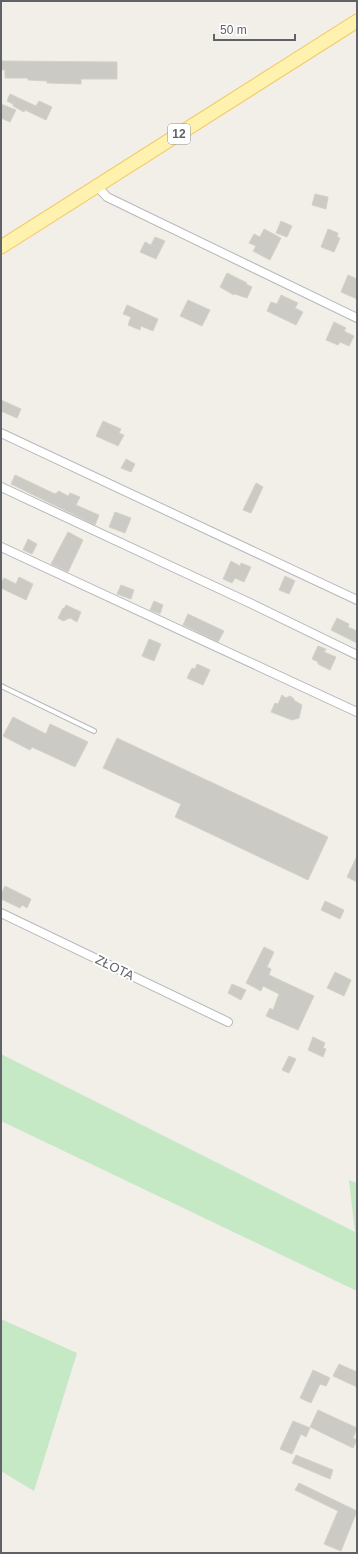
<svg xmlns="http://www.w3.org/2000/svg" width="358" height="1554" font-family="Helvetica,sans-serif">
  <style>
    .green { fill: #c5e8c5 }
    .building { fill: #cccac5; stroke: #d6d1c6 }
    .lines { fill: none; stroke-linecap: round; stroke-linejoin: round }
    .lane-casing { stroke: #b5b8bc; stroke-width: 6 }
    .street-casing { stroke: #b5b8bc; stroke-width: 10 }
    .primary-casing { stroke: #f2c960; stroke-width: 15 }
    .lane { stroke: #fff; stroke-width: 4 }
    .street { stroke: #fff; stroke-width: 8 }
    .primary { stroke: #fff2af; stroke-width: 13 }
    .labels { text-anchor: middle; stroke-width: 4; stroke-linejoin: round; paint-order: stroke }
    .shield { fill: #fff; stroke: #8f9295; stroke-width: 1 }
    .shield-label { font-size: 12px; font-weight: bold; fill: #5f6368 }
    .street-label { font-size: 13px; fill: #5f6368; stroke: #fff }
  </style>
  <rect width="100%" height="100%" fill="#f1efe8"/>
  <g class="green">
    <path d="M1 1054 355 1232 349 1180 357 1183V1291L1 1121Z"/>
    <path d="M1 1319 77 1353 34 1491 1 1471Z"/>
  </g>
  <g class="building">
    <path d="M1 61 117 62V79H81V84L47 83V81L28 80V78H5V70H1Z"/>
    <path d="M10 94 36 106 39 101 52 107 46 120 25 110 24 112 13 106V104L7 101Z"/>
    <path d="M1 104 16 110 10 122 1 118Z"/>
    <path d="M315 194 328 197 326 209 312 205Z"/>
    <path d="M281 221 292 226 287 237 276 233Z"/>
    <path d="M264 229 281 238 270 260 253 251 256 246 249 243 254 234 260 237Z"/>
    <path d="M328 229 338 233 337 237 340 238 334 252 321 247Z"/>
    <path d="M155 237 165 241 156 259 140 252 145 242 151 245Z"/>
    <path d="M227 273 247 283 246 284 252 287 247 298 235 294 234 295 220 287Z"/>
    <path d="M348 275 357 279V299L341 292Z"/>
    <path d="M281 295 298 303 295 308 303 312 296 325 267 311 271 302 277 304Z"/>
    <path d="M188 300 210 310 202 326 180 316Z"/>
    <path d="M127 305 158 319 153 331 141 326 140 330 128 325 131 317 123 314Z"/>
    <path d="M334 322 346 328 344 331 354 336 349 346 340 342 338 345 326 340Z"/>
    <path d="M1 400 21 409 17 418 1 411Z"/>
    <path d="M103 421 121 429 119 433 124 435 118 446 96 436Z"/>
    <path d="M126 459 135 464 131 472 121 468Z"/>
    <path d="M15 475 55 494 59 491 68 496 70 493 80 497 76 505 99 515 95 525 11 484Z"/>
    <path d="M256 483 263 487 251 513 243 510Z"/>
    <path d="M115 512 131 518 125 533 109 527Z"/>
    <path d="M68 532 83 540 68 572 51 564Z"/>
    <path d="M28 539 37 544 32 554 23 550Z"/>
    <path d="M231 561 240 566 241 563 251 567 244 582 235 578 232 583 223 579Z"/>
    <path d="M285 576 295 581 289 594 279 590Z"/>
    <path d="M19 577 33 584 26 600 1 588V583L4 578 16 584Z"/>
    <path d="M121 585 134 590 131 599 117 594Z"/>
    <path d="M154 601 163 605 160 614 150 610Z"/>
    <path d="M66 605 81 612 77 622 70 618 63 621 58 618 63 608 64 609Z"/>
    <path d="M188 614 224 631 218 642 183 625Z"/>
    <path d="M337 618 349 624 348 627 357 631V643L331 630Z"/>
    <path d="M149 639 161 644 154 661 142 656Z"/>
    <path d="M318 646 326 649 324 652 336 657 330 670 318 664V662L312 659Z"/>
    <path d="M197 664 210 670 203 685 187 678 192 668 195 669Z"/>
    <path d="M282 695 286 698 290 696 293 698 295 701 302 705 299 718 292 720 271 712 275 703 278 704Z"/>
    <path d="M13 717 46 734 50 724 88 742 75 767 32 747 30 750 3 736Z"/>
    <path d="M117 738 328 837 308 880 175 817 181 804 103 768Z"/>
    <path d="M357 856V882L347 877Z"/>
    <path d="M5 886 31 899 27 908 22 905 20 908 1 899V895Z"/>
    <path d="M325 901 344 910 340 919 321 910Z"/>
    <path d="M264 947 274 952 267 967 271 969 269 975 314 996 298 1030 266 1016 270 1008 273 1010 279 994 263 986 261 991 246 983Z"/>
    <path d="M335 972 351 980 344 996 327 988Z"/>
    <path d="M232 984 246 990 241 1000 228 993Z"/>
    <path d="M313 1037 325 1043 323 1048 326 1049 323 1057 308 1050Z"/>
    <path d="M289 1056 296 1059 289 1073 282 1070Z"/>
    <path d="M339 1364 357 1372V1387L333 1376Z"/>
    <path d="M313 1370 330 1378 326 1386 320 1384 311 1403 300 1398Z"/>
    <path d="M318 1410 357 1428 353 1438 357 1440 353 1448 310 1427Z"/>
    <path d="M293 1421 310 1428 306 1437 301 1434 292 1454 280 1449Z"/>
    <path d="M296 1455 333 1470 330 1479 292 1463Z"/>
    <path d="M299 1483 357 1511 341 1551 324 1544 338 1511 295 1490Z"/>
  </g>
  <g class="lines">
    <defs>
      <path id="lane" d="M1 686 94 731"/>
      <g id="street">
        <path d="M97 186 107 197 357 318"/>
        <path d="M1 433 357 600"/>
        <path d="M1 487 252 604 357 655"/>
        <path d="M1 547 357 712"/>
        <path d="M1 913 228 1022"/>
      </g>
      <path id="primary" d="M1 247 357 21"/>
    </defs>
    <use href="#lane" class="lane-casing"/>
    <use href="#street" class="street-casing"/>
    <use href="#primary" class="primary-casing"/>
    <use href="#lane" class="lane"/>
    <use href="#street" class="street"/>
    <use href="#primary" class="primary"/>
  </g>
  <g class="labels">
    <rect class="shield" x="168" y="124" width="22" height="20" rx="3"/>
    <g class="shield-label">
      <text x="179" y="138">12</text>
    </g>
    <g class="street-label">
      <text transform="translate(115 967) rotate(26)" y="5">ZŁOTA</text>
    </g>
  </g>
  <rect width="358" height="1554" fill="none" stroke="#5f6368" stroke-width="4"/>
  <path d="M214 34v6h81v-6" fill="none" stroke="#5f6368" stroke-width="2"/>
  <text x="220" y="34" font-size="12" fill="#5f6368" stroke="#ffffff" stroke-width="3" paint-order="stroke">50 m</text>
</svg>
